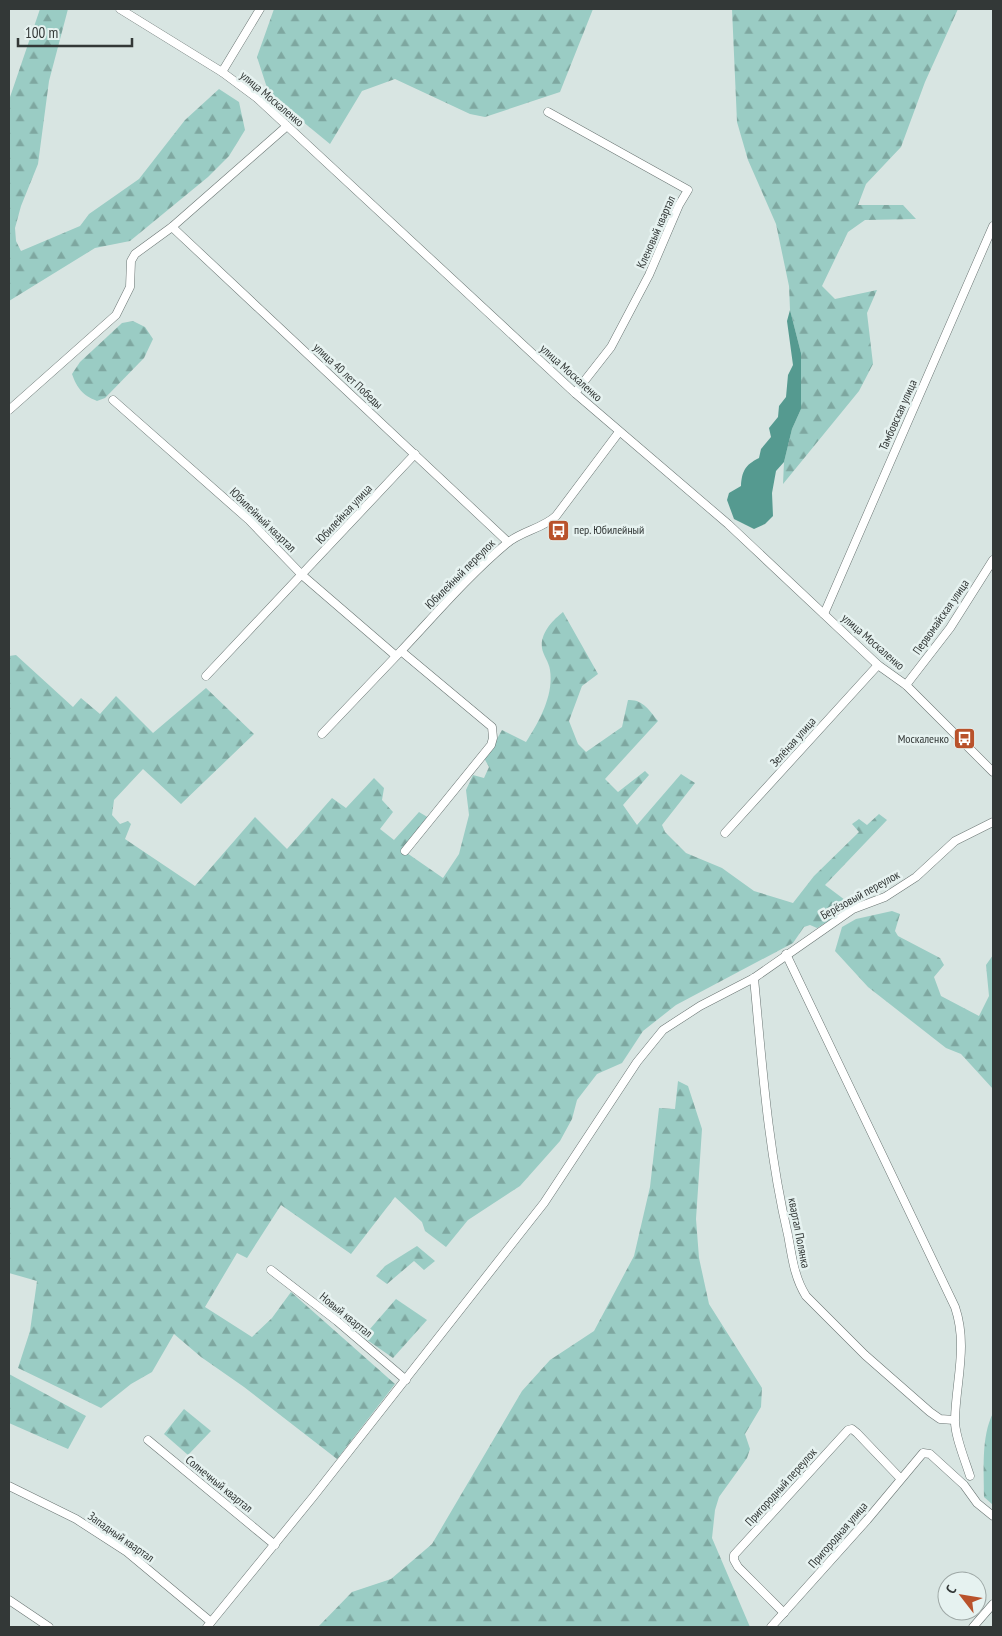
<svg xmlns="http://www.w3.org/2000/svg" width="1002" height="1636" font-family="'PT Sans Narrow',sans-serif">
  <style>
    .forest { fill: url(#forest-firs) }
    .water { fill: #559a90 }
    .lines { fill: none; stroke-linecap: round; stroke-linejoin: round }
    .minor-casing { stroke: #6a7573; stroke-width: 9 }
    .minor { stroke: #fff; stroke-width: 8 }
    .labels { text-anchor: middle; stroke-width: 5; stroke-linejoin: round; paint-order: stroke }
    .street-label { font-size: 12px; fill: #333837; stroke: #e6f2f0 }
    .poi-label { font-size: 12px; fill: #333837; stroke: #e6f2f0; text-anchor: start }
  </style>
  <defs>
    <pattern id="forest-firs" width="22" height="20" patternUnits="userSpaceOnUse" patternTransform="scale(1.25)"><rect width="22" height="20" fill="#9accc4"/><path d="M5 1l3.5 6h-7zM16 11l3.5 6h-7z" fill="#7ea7a0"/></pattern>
  </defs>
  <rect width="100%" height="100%" fill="#d8e5e2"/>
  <g class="forest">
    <path d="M40 9H68L49 81 38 164 21 206 15 228 16 241 21 251 80 226 89 214 139 179 185 120 219 89 239 102 245 130 229 156 208 177 130 241 95 248 9 301V100Z"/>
    <path d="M274 9H593L560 92 485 117 470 114 395 79 362 91 330 144 269 94 257 57Z"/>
    <path d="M732 9H958L925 82 901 147 866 184 858 205H903L916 219 865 220 848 232 822 286 835 299 877 290 867 313 873 364 859 391 783 484 784 462 792 429 801 409V353L790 310 789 286 776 224 748 160 737 122Z"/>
    <path d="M133 321 145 327 153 339 144 358 105 398 97 401C82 395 77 388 72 374L80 362 122 323Z"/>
    <path d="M563 612 598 674 582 686 569 721 578 744 586 752 622 727 628 700C643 699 650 711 658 721L605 779 618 792 645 771 649 775 623 805 637 825 681 774 695 783 662 825 665 832 686 853 722 868 754 891 793 903 814 876 859 832 852 824 859 819 867 825 879 814 887 820 825 885 853 906 817 928 810 925 804 927 793 943 676 1005 643 1031 622 1063 597 1074 577 1100 572 1119 560 1141 520 1186 468 1220 446 1247 425 1231 422 1222 395 1197 351 1254 281 1205 247 1258 237 1253 205 1307 252 1337 272 1318 291 1292 395 1384 337 1459 244 1387 201 1357 174 1334 152 1372 131 1384 101 1408 18 1368 30 1331 37 1281 9 1273V656L16 655 73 707 81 698 100 714 116 696 153 733 206 688 254 734 181 804 143 769 114 800 112 815 120 824 128 821 131 824 125 839 195 886 255 817 287 849 332 798 346 808 374 778 384 788 382 800 393 812 380 829 394 840 419 812 429 818 404 851 443 878 459 854 469 815 466 790 473 775 484 778 489 767 484 758 493 746 502 730 526 742C539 722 554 695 550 670 549 662 543 655 542 648 540 633 553 620 563 612Z"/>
    <path d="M892 911 900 914 895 931 898 936 940 958 944 965 934 977 941 996 979 1016 989 996 986 965 993 955V1089L961 1054 946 1048 868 987 835 951 842 927 856 919Z"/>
    <path d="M678 1081 688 1086 702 1129 696 1219 699 1258 709 1304 762 1388 761 1407 745 1434 750 1449 747 1458 719 1497 715 1510 712 1538 750 1627H318L352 1592 391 1579 432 1544 522 1391 550 1360 594 1331 634 1256 650 1187 659 1108 675 1109Z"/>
    <path d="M417 1246 435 1261 424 1270 414 1261 387 1284 376 1276 385 1266Z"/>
    <path d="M396 1299 427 1320 393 1358 363 1337Z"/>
    <path d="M9 1374 86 1416 68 1449 9 1423Z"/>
    <path d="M184 1409 211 1431 188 1455 164 1434Z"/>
    <path d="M993 1413V1505L984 1497C984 1470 981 1437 993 1413Z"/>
  </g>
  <path class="water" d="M790 310 801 353V409L792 429 784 462 776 471 772 493 773 516 765 524 754 529 734 519 727 500 729 493 741 486C742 471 745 465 759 458L761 449 771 437 769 428 778 417 779 406 786 397 788 375 793 365 787 321Z"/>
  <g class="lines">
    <defs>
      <g id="minor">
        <path d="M120 9 222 72 257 98 575 393 728 524 878 665 906 685 993 772"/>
        <path d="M222 72 260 9"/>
        <path d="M548 112 688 190 679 205 649 275 611 347 575 393"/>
        <path d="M172 227 508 542"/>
        <path d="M113 400 249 520 302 575 396 656"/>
        <path d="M9 410 116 315 130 287 131 261 135 254 172 227 287 126"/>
        <path d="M824 614 993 226"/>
        <path d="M401 651C435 615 468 576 506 544 521 531 542 529 556 516L619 432"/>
        <path d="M206 676 415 454"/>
        <path d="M906 685 950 628 993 560"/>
        <path d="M322 734 401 651 492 727 493 738 491 745 405 851"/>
        <path d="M725 833 878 665"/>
        <path d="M786 954 955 1307C968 1345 956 1381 955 1419 954 1434 965 1460 970 1476"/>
        <path d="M754 978C762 1063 768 1151 788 1235 792 1256 794 1277 806 1296L865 1355 930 1412 940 1419 954 1420"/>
        <path d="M271 1270 337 1321 406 1380"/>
        <path d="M148 1440 275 1545"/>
        <path d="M9 1486 76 1519 127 1552 211 1622"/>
        <path d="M9 1600 49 1627"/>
        <path d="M784 1613 738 1567 734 1560V1555L848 1430 852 1429 857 1433 900 1478"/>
        <path d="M207 1627 313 1497 544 1203 637 1062 663 1030 700 1006 754 978 853 909 885 897 916 877 955 841 993 822"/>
        <path d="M771 1627 867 1520 923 1453 930 1454 964 1485 977 1503 993 1516"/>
        <path d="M973 1627 993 1604"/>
      </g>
    </defs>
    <use href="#minor" class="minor-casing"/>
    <use href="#minor" class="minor"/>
  </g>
  <defs>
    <symbol id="bus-square" viewBox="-11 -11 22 22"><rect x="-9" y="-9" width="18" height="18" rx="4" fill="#b9522b" stroke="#e6f2f0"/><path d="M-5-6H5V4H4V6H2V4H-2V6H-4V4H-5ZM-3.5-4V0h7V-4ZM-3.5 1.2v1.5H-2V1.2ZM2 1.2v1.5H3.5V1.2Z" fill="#fff"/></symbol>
  </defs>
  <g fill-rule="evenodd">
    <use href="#bus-square" x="546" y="518" width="25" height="25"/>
    <use href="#bus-square" x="952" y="726" width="25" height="25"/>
  </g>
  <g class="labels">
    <g class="street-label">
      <text transform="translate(272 99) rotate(40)" y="4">улица Москаленко</text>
      <text transform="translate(656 232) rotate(-66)" y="4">Кленовый квартал</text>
      <text transform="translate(571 373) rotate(42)" y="4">улица Москаленко</text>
      <text transform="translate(348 376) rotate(43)" y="4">улица 40 лет Победы</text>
      <text transform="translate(898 415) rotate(-66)" y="4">Тамбовская улица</text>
      <text transform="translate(344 514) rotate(-47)" y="4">Юбилейная улица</text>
      <text transform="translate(263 520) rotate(44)" y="4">Юбилейный квартал</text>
      <text transform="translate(460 574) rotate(-45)" y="4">Юбилейный переулок</text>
      <text transform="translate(941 617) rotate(-55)" y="4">Первомайская улица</text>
      <text transform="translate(873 642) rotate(41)" y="4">улица Москаленко</text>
      <text transform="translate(793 742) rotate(-48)" y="4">Зелёная улица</text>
      <text transform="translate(860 895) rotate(-29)" y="4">Берёзовый переулок</text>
      <text transform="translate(799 1233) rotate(79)" y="4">квартал Полянка</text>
      <text transform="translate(346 1315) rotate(39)" y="4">Новый квартал</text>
      <text transform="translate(219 1484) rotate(39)" y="4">Солнечный квартал</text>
      <text transform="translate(781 1487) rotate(-48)" y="4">Пригородный переулок</text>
      <text transform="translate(838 1535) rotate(-49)" y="4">Пригородная улица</text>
      <text transform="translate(121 1537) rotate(35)" y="4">Западный квартал</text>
    </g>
    <g class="poi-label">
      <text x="574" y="534">пер. Юбилейный</text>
      <text x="949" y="743" text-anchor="end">Москаленко</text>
    </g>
  </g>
  <rect width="1002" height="1636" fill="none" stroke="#333837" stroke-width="20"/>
  <g transform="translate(962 1596) rotate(301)"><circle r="24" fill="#e6f2f0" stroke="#9ea8a6"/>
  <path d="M0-4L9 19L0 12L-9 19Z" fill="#b9522b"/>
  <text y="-8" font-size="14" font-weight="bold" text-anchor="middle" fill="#333837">С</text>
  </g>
  <path d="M18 38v8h114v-8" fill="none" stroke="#333837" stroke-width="2.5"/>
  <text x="25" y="38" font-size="15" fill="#333837" stroke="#e6f2f0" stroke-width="4" paint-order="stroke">100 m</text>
</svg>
